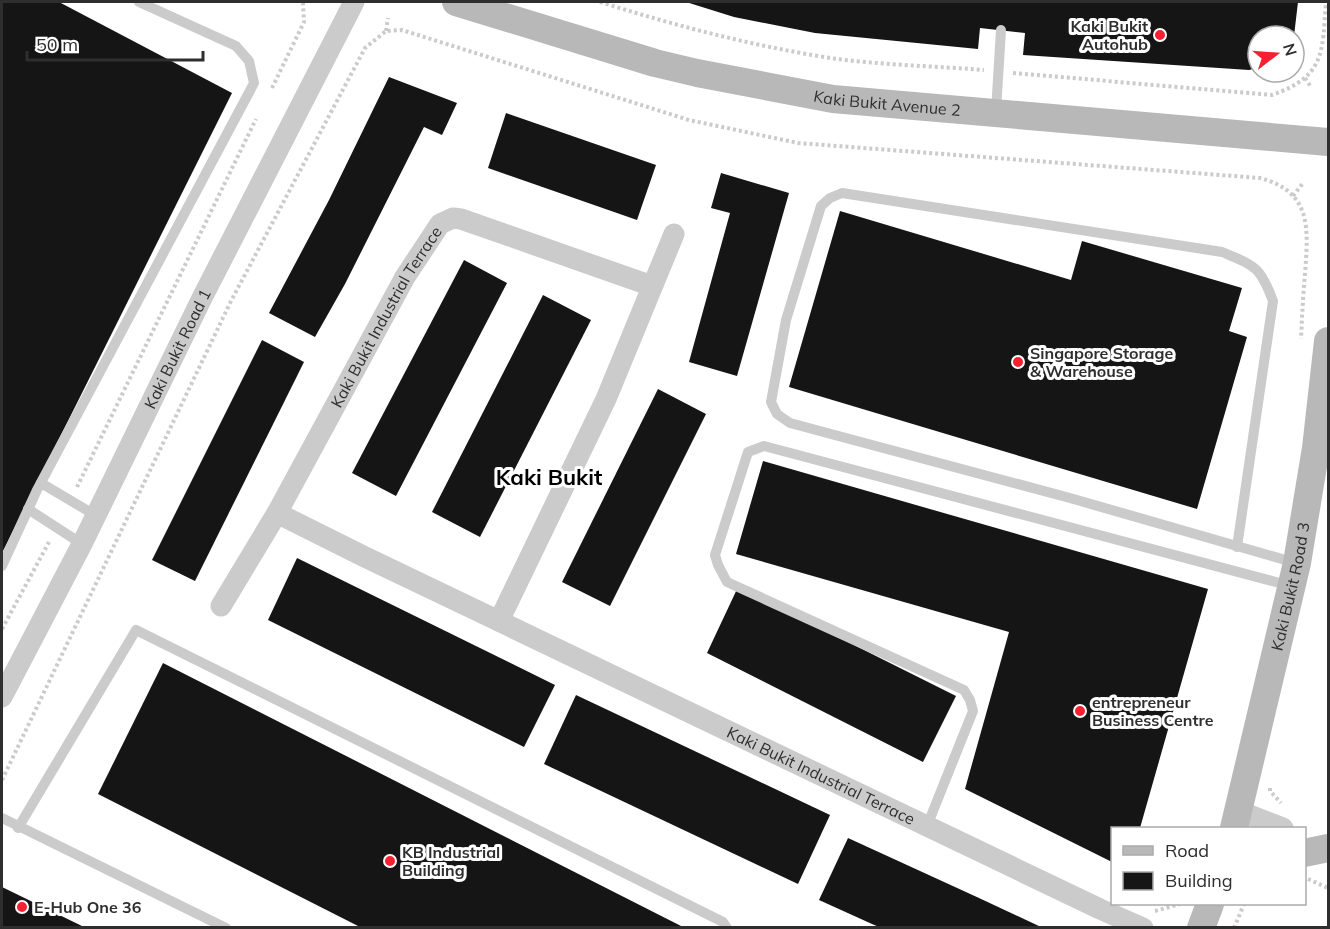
<svg xmlns="http://www.w3.org/2000/svg" width="1330" height="929" font-family="Mulish,sans-serif">
  <style>
    .building { fill: #151515 }
    .lines { fill: none; stroke-linecap: round; stroke-linejoin: round }
    .path { stroke: #cbcbcb; stroke-width: 4; stroke-dasharray: 3 3; stroke-linecap: butt }
    .lane { stroke: #cbcbcb; stroke-width: 10 }
    .street { stroke: #cbcbcb; stroke-width: 21 }
    .secondary { stroke: #b8b8b8; stroke-width: 28 }
    .poi-dot { fill: #f62030; stroke: #fff; stroke-width: 2 }
    .labels { text-anchor: middle; stroke-width: 6; stroke-linejoin: round; paint-order: stroke }
    .poi-label { font-size: 16px; font-weight: bold; fill: #2e2e2e; stroke: #fff; text-anchor: start }
    .street-label { font-size: 16px; fill: #2e2e2e; stroke: #fff }
    .district-label { font-size: 22px; font-weight: bold; fill: #000; stroke: #fff }
  </style>
  <rect width="100%" height="100%" fill="#fff"/>
  <g class="building">
    <path d="M2 2H59L232 93 2 553Z"/>
    <path d="M686 2H1298L1294 36H1258V68L1249 70 1023 55 1025 33 980 28 978 49 815 33 734 17Z"/>
    <path d="M389 77 457 103 442 135 424 127 345 284 315 337 269 313 329 200Z"/>
    <path d="M506 113 656 165 637 220 488 168Z"/>
    <path d="M721 173 789 193 737 376 689 362 730 213 711 208Z"/>
    <path d="M840 211 1071 280 1082 241 1242 288 1229 331 1247 337 1197 509 789 387Z"/>
    <path d="M464 260 507 283 396 496 352 473Z"/>
    <path d="M543 295 591 320 480 537 432 512Z"/>
    <path d="M262 340 304 362 195 581 152 560Z"/>
    <path d="M658 389 706 414 610 606 562 582Z"/>
    <path d="M763 461 1208 589 1140 828H1112V862L965 789 1009 632 736 554Z"/>
    <path d="M297 558 555 685 524 747 268 620Z"/>
    <path d="M738 587 956 696 923 762 707 653Z"/>
    <path d="M163 663 683 927H360L98 794Z"/>
    <path d="M576 695 830 815 798 884 544 764Z"/>
    <path d="M848 838 979 898 1041 927H879L872 924 819 900Z"/>
    <path d="M2 887 84 927H2Z"/>
  </g>
  <g class="lines">
    <g class="path">
      <path d="M600 2C677 26 749 45 830 58 879 65 934 66 984 70"/>
      <path d="M386 31 388 18"/>
      <path d="M1013 73 1272 95C1326 76 1322 52 1326 2"/>
      <path d="M1305 78 1311 87"/>
      <path d="M272 88 304 22 303 4 301 2"/>
      <path d="M1293 196 1303 183"/>
      <path d="M77 487 256 119"/>
      <path d="M2 629 49 542"/>
      <path d="M2 780 231 301 365 48 386 31 402 30 689 120 798 143 1260 178C1313 192 1308 230 1305 274 1303 296 1302 317 1301 339"/>
      <path d="M1270 788V791L1281 803"/>
      <path d="M1308 879 1328 888"/>
      <path d="M1155 911 1180 904"/>
      <path d="M1234 928 1244 904"/>
    </g>
    <g class="lane">
      <path d="M996 111 1001 30"/>
      <path d="M41 483 95 515"/>
      <path d="M28 509 82 544"/>
      <path d="M1237 547 1273 301C1260 266 1255 266 1222 252L842 193 830 198 821 206 786 320 771 402 777 414 790 423 1070 498 1296 563"/>
      <path d="M2 566 37 490 254 83 249 61 236 46 139 2"/>
      <path d="M2 818 226 928"/>
      <path d="M927 826 973 711 970 700 964 690 727 582 718 565 715 555 748 452 764 446 1291 586"/>
      <path d="M18 828 136 630 723 922 727 928"/>
    </g>
    <g class="street">
      <path id="s1" d="M277 513 365 557 1100 909 1143 928"/>
      <path id="s2" d="M221 606 277 513 405 277 440 224 453 218 461 219 652 286"/>
      <path d="M499 621 606 399 674 234"/>
      <path id="s3" d="M2 697 82 544 202 298 354 2"/>
      <path d="M1239 811 1283 828"/>
    </g>
    <g class="secondary">
      <path id="s4" d="M456 2 655 63 697 73 833 99 1328 142"/>
      <path id="s5" d="M1234 828 1297 563 1316 448 1328 341"/>
      <path d="M1304 853 1328 848"/>
      <path d="M1201 928 1210 904"/>
    </g>
  </g>
  <g class="poi-dot">
    <circle cx="1160" cy="35" r="6"/>
    <circle cx="1018" cy="362" r="6"/>
    <circle cx="1080" cy="711" r="6"/>
    <circle cx="390" cy="861" r="6"/>
    <circle cx="22" cy="907" r="6"/>
  </g>
  <g class="labels">
    <g class="poi-label">
      <text x="1148" y="32" text-anchor="end">Kaki Bukit<tspan x="1148" dy="18">Autohub</tspan></text>
      <text x="1030" y="359">Singapore Storage<tspan x="1030" dy="18">&amp; Warehouse</tspan></text>
      <text x="1092" y="708">entrepreneur<tspan x="1092" dy="18">Business Centre</tspan></text>
      <text x="402" y="858">KB Industrial<tspan x="402" dy="18">Building</tspan></text>
      <text x="34" y="913">E-Hub One 36</text>
    </g>
    <g class="street-label">
      <text dy="6" stroke="none"><textPath href="#s4" startOffset="444">Kaki Bukit Avenue 2</textPath></text>
      <text dy="6" stroke="none"><textPath href="#s2" startOffset="333">Kaki Bukit Industrial Terrace</textPath></text>
      <text dy="6" stroke="none"><textPath href="#s3" startOffset="390">Kaki Bukit Road 1</textPath></text>
      <text dy="6" stroke="none"><textPath href="#s5" startOffset="248">Kaki Bukit Road 3</textPath></text>
      <text dy="6" stroke="none"><textPath href="#s1" startOffset="604">Kaki Bukit Industrial Terrace</textPath></text>
    </g>
    <g class="district-label">
      <text x="549" y="485">Kaki Bukit</text>
    </g>
  </g>
  <rect width="1330" height="929" fill="none" stroke="#2e2e2e" stroke-width="6"/>
  <rect x="1111" y="827" width="195" height="78" fill="#ffffff" stroke="#ababab" stroke-width="1.5"/>
  <rect x="1123" y="846" width="30" height="9" fill="#b8b8b8" stroke="#ababab" stroke-width="1.5"/>
  <text x="1165" y="857" font-size="18" fill="#2e2e2e">Road</text>
  <rect x="1123" y="872" width="30" height="18" fill="#151515" stroke="#ababab" stroke-width="1.5"/>
  <text x="1165" y="887" font-size="18" fill="#2e2e2e">Building</text>
  <g transform="translate(1276 54) rotate(73)"><circle r="28" fill="#ffffff" stroke="#ababab" stroke-width="1.5"/>
  <path d="M0-4.5L10 22L0 15L-10 22Z" fill="#f62030"/>
  <text y="-9" font-size="16" font-weight="bold" text-anchor="middle" fill="#2e2e2e">N</text>
  </g>
  <path d="M27 51v9h176v-9" fill="none" stroke="#2e2e2e" stroke-width="3"/>
  <text x="36" y="51" font-size="18" fill="#2e2e2e" stroke="#ffffff" stroke-width="4.5" paint-order="stroke">50 m</text>
</svg>
